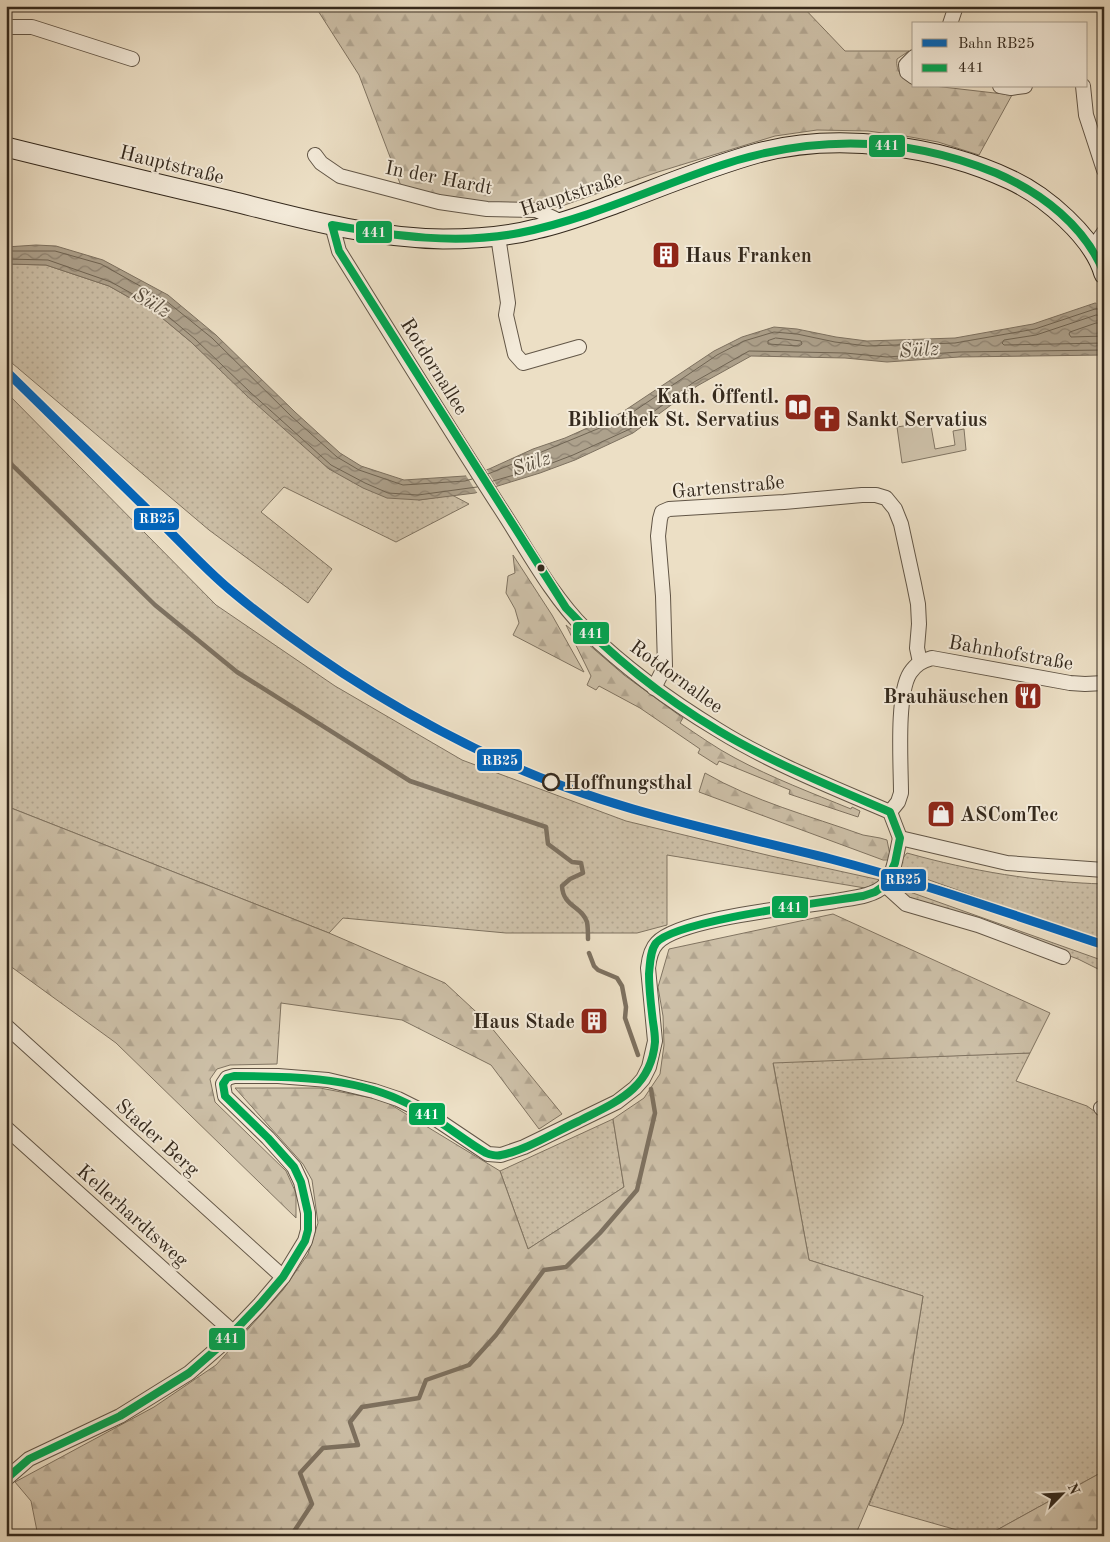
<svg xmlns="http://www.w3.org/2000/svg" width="1110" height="1542" font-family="'Old Standard TT',serif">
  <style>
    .grass { fill: url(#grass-dots); stroke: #807462 }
    .forest { fill: url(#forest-firs); stroke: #807462 }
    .park { fill: #cdc0a8; stroke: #807462 }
    .water { fill: url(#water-waves); stroke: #7d7160 }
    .pier { fill: #ecdfc5 }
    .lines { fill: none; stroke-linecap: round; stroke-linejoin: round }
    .shore { stroke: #706554; stroke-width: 1 }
    .stream { stroke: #7d7160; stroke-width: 4.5 }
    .street-casing { stroke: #625647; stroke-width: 16 }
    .secondary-casing { stroke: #34291d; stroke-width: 21 }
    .street { stroke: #f3ead9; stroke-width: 14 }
    .secondary { stroke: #f3ead9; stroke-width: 19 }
    .bus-1-casing { stroke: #f3ead9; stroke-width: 11 }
    .bus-1 { stroke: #00a651; stroke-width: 8 }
    .rail-1-casing { stroke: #f3ead9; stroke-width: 12 }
    .rail-1 { stroke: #0065bd; stroke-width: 9 }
    .bus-dot { fill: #34291d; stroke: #f3ead9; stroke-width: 2 }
    .stop-dot { fill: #f3ead9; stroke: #34291d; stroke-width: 2.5 }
    .labels { text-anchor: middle; stroke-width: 4; stroke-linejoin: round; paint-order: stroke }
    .street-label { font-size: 20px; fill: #34291d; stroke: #f3ead9 }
    .poi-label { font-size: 20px; font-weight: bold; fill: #34291d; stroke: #f3ead9; text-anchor: start }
    .stop-label { font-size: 20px; font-weight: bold; fill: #34291d; stroke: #f3ead9; text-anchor: start }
    .water-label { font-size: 21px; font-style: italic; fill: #584d3e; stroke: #f3ead9 }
    .line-badge { stroke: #f3ead9; stroke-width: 2 }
    .badge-label { font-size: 14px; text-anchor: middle; font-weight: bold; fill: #fff }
  </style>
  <defs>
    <pattern id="grass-dots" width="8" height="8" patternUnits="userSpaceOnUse" patternTransform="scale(1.25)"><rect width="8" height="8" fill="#cdc0a8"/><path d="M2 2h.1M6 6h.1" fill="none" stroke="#b1a590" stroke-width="1.8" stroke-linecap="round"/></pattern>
    <pattern id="forest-firs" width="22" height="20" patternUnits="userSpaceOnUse" patternTransform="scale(1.25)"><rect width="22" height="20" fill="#cdc0a8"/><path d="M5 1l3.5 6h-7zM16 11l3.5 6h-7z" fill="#b1a590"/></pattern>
    <pattern id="water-waves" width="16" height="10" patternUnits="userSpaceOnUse" patternTransform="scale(1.25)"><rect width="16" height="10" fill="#ada18c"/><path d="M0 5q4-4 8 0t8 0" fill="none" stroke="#8e8372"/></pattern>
  </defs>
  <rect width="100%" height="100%" fill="#ecdfc5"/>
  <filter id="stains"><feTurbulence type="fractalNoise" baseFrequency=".004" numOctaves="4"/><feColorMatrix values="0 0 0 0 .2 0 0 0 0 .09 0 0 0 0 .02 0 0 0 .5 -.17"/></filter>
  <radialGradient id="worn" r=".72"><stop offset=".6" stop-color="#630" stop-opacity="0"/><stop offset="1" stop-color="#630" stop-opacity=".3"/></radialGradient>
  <g class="grass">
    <path d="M6 264 46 265 109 286 155 312 191 342 329 469 419 500 452 495 469 504 396 542 284 487 261 512 332 569 308 603 209 530 6 358Z"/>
    <path d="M6 392 216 605 335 686 462 760 626 821 771 856 880 880 875 884 865 888 667 855V925L637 933H506L343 918 329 933 6 806Z"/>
    <path d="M907 853C971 871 1037 882 1104 884V942L901 870 897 865Z"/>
    <path d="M896 887 1104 961V972L1078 959 892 891Z"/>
    <path d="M1030 1053 1016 1081 1087 1106 1104 1118V1471L986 1536H978L869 1505 903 1423 923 1296 809 1260 773 1062Z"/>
    <path d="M613 1119 624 1187 528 1249 500 1171Z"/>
  </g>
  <g class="forest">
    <path d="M315 6H802L845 51H909L897 59C895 71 903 79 914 84V86H934L1012 95 979 155 938 142 905 136 868 131 817 130 775 136 658 172 559 207 472 203 401 186 359 75Z"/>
    <path d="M513 555 552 615 584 672 513 635 519 623 515 609 506 593 508 576 515 573Z"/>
    <path d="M566 625 624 675 683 718 680 723C698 735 716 748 735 758 772 778 812 793 851 809L852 807 860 811 858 817 789 794 790 790 719 761 717 765 698 753 700 749 640 708 599 686 596 690 587 685 591 676Z"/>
    <path d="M705 773C753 801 810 816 863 835L880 838 887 840 890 855 888 860H883L699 792Z"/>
    <path d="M6 806 329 933 445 983 486 1021 562 1114 539 1129 491 1065 402 1020 281 1003 277 1064 230 1065 217 1069 210 1079 215 1102 286 1171 296 1193V1218L116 1043 6 963Z"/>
    <path d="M833 914 1050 1013 1030 1053 773 1063 809 1260 923 1296 903 1423 855 1536H38L31 1501 15 1482 154 1407 216 1365 283 1290 308 1254 318 1223 312 1180 303 1164 235 1088H320L383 1100 500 1171 528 1249 624 1187 613 1119 644 1098 660 1074 664 1045 663 1016 658 987 669 949Z"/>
    <path d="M1104 1471V1536H986Z"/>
  </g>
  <path class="park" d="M923 423 924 427 931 426 935 449 955 445 953 431 964 429 966 450 902 463 897 427Z"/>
  <path class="water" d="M36 245 56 246 103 260 168 295 216 335 295 412 340 453 361 466 404 480 465 476 489 469 533 449 565 438 621 413 714 351 742 337 774 327 797 329 836 337 867 341 955 338 1033 324 1095 303 1104 305V355L959 357 887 362 845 358 751 356 697 386 633 433 575 460 540 473 475 493 419 500 387 498 363 488 329 469 247 396 191 342 155 312 109 286 46 265 6 264V247Z"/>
  <g class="pier">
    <path d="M1096 301 1104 302V350Z"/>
    <path d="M485 467 497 486 478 494 465 474Z"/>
  </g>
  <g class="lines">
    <g class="shore">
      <path d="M6 251H55L101 264 165 300 212 338 291 416 337 457 359 470 403 485 465 481 472 479"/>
      <path d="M6 259 48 260 111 282 158 308 195 339 250 392 331 465 365 483 388 493 418 495 477 487"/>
      <path d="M1104 316 1096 315 1036 335 1004 340 1002 343 1004 345 1104 343"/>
      <path d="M1104 323H1096L1070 332 1069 334 1071 337 1104 336"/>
      <path d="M776 338 801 341 802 344 799 346 768 344V341Z"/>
      <path d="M488 474 624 418 717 355 744 341 774 332 797 334 835 342 867 346 955 343 1035 329 1095 309H1104"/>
      <path d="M493 481 539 468 573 455 630 429 694 382 749 351 845 353 887 357 959 352 1104 350"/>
    </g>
    <g class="stream">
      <path d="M6 459 155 605 237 672 410 781 546 827 548 844 572 862 581 863 583 873 570 879 562 886C563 907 582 906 587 922 588 927 588 934 588 939"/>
      <path d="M589 953 594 966 598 970 617 978 622 986 626 1007 625 1018 638 1055"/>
      <path d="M291 1536 312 1504 300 1473 323 1448 358 1445 350 1422 362 1407 419 1398 426 1380 469 1365 496 1335 544 1270 566 1267 600 1233 637 1190 655 1113 651 1089"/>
    </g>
    <defs>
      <g id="street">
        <path d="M950 24 956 6"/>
        <path d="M6 27H32L132 59"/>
        <path d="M914 57 906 65 907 72 914 77"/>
        <path d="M1000 86 1011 88 1025 86"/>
        <path d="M1083 86 1086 115 1104 170"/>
        <path d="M315 155 321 163 340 176 439 202 487 209 536 210 562 222"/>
        <path d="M332 225 339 251C392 336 445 422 499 506 526 547 550 594 585 629 625 668 670 701 718 730 771 763 832 787 890 812L900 838"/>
        <path d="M498 236 508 303 506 315 515 354 523 363 579 347"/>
        <path d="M1092 249 1104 232"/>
        <path d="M654 688 665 666 663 596 658 536 660 519 662 512 669 509 784 502 862 495H876L886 498 895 509 901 524 914 584 918 604 919 624 917 648 920 662"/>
        <path d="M890 812 898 802 901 793C901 765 896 695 910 673 916 664 922 661 932 658L1070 683 1085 684 1104 683"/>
        <path d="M900 838 1007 863 1104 870"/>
        <path d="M885 885 906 904 978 925 1063 957"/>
        <path d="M6 1026 283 1277"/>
        <path d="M1101 1108 1104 1110"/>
        <path d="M6 1128 233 1332"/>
        <path d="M6 1479 29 1459 120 1416 189 1373 220 1346 260 1304 283 1277 305 1241 308 1230V1213L301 1182 294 1167 268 1138 225 1096 223 1084 227 1078 234 1076H278L328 1080 374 1091 398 1099 430 1115 488 1154 501 1155 524 1147 617 1102 635 1088 643 1079 649 1067 655 1041 648 968C649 959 651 949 657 943 680 918 798 907 835 901 851 898 873 897 885 885 894 876 897 850 900 838"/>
      </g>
      <path id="secondary" d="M6 147C82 166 159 184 235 202 303 219 372 238 443 239 474 239 506 237 536 229 565 223 592 212 620 202 665 185 711 166 758 153 837 132 937 145 1011 180 1045 196 1093 236 1104 274"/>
    </defs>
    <use href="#street" class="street-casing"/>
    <use href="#secondary" class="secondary-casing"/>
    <use href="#street" class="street"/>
    <use href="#secondary" class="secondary"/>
    <defs>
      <path id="bus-1" d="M6 1479 29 1459 120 1416 189 1373 220 1346 260 1304 283 1277 305 1241 308 1230V1213L301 1182 294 1167 268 1138 225 1096 223 1084 227 1078 234 1076C287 1076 351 1077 400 1100 411 1105 422 1110 432 1117 450 1128 467 1142 486 1153 490 1155 497 1156 501 1155 524 1151 557 1131 579 1121 616 1102 651 1089 655 1042 655 1035 654 1028 653 1022 651 1006 649 990 649 974 650 964 650 951 656 943 675 920 827 902 863 896L875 892 885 885 895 863 900 838 890 812C832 787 773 763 719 731 662 697 611 656 566 608L339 251 332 225C394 236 457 245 519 233 585 220 647 191 710 169 805 135 902 134 996 173 1042 193 1085 226 1104 273"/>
    </defs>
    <use href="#bus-1" class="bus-1-casing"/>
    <use href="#bus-1" class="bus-1"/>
    <defs>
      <path id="rail-1" d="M6 371C56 420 106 469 156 518 180 541 203 567 229 589 313 659 409 719 508 764 613 811 721 831 831 859 923 883 1013 915 1104 945"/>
    </defs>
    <use href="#rail-1" class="rail-1-casing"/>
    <use href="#rail-1" class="rail-1"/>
  </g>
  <defs>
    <symbol id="building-square" viewBox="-11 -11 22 22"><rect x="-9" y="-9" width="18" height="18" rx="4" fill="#8f2418" stroke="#f3ead9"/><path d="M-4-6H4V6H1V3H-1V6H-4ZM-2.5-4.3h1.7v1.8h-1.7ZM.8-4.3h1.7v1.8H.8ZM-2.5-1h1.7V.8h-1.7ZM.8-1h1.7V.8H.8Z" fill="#fff"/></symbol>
    <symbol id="library-square" viewBox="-11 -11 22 22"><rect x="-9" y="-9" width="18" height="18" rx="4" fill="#8f2418" stroke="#f3ead9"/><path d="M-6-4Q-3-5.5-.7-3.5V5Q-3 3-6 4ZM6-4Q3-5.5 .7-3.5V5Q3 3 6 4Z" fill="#fff"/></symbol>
    <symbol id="church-square" viewBox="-11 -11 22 22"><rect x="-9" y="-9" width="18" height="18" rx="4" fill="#8f2418" stroke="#f3ead9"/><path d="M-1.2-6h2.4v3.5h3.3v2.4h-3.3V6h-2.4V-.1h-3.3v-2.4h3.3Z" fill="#fff"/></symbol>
    <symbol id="restaurant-square" viewBox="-11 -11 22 22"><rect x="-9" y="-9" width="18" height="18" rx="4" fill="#8f2418" stroke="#f3ead9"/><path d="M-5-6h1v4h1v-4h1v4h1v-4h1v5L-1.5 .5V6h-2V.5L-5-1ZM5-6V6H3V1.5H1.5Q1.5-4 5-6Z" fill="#fff"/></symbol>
    <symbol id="shop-square" viewBox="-11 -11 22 22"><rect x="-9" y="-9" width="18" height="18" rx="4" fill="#8f2418" stroke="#f3ead9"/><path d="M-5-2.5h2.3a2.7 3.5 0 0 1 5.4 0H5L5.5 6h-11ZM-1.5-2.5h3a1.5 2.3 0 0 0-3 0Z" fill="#fff"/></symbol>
  </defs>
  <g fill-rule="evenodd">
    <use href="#building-square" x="650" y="239" width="32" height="32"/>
    <use href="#library-square" x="782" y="391" width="32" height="32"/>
    <use href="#church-square" x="811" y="403" width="32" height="32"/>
    <use href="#restaurant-square" x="1012" y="680" width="32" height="32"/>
    <use href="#shop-square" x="925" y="798" width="32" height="32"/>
    <use href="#building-square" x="578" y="1005" width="32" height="32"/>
  </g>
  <circle class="bus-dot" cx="541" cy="568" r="4.5"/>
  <circle class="stop-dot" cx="551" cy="782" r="8"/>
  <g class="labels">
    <g class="street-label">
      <text transform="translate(172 164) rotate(14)" y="7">Hauptstraße</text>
      <text transform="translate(439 177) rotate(11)" y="7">In der Hardt</text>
      <text transform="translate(571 193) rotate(-18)" y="7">Hauptstraße</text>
      <text transform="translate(435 366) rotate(58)" y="7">Rotdornallee</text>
      <text transform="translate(728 486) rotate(-5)" y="7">Gartenstraße</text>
      <text transform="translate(1011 652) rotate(10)" y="7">Bahnhofstraße</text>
      <text transform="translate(677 676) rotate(36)" y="7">Rotdornallee</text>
      <text transform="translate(158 1137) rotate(42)" y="7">Stader Berg</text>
      <text transform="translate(133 1215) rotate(42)" y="7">Kellerhardtsweg</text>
    </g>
    <g class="poi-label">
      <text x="685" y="262">Haus Franken</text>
      <text x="779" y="403" text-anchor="end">Kath. Öffentl.<tspan x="779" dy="23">Bibliothek St. Servatius</tspan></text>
      <text x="846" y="426">Sankt Servatius</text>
      <text x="1009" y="703" text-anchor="end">Brauhäuschen</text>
      <text x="960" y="821">ASComTec</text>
      <text x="575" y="1028" text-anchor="end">Haus Stade</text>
    </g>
    <g class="stop-label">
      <text x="564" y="789">Hoffnungsthal</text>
    </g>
    <g class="water-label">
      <text transform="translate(152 302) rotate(31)" y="7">Sülz</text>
      <text transform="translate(919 349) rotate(-4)" y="7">Sülz</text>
      <text transform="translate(531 463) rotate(-19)" y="7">Sülz</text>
    </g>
  </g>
  <g class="line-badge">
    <rect x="868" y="134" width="38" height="24" rx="5" fill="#00a651"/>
    <rect x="355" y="220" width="38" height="24" rx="5" fill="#00a651"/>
    <rect x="133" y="507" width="47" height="24" rx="5" fill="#0065bd"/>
    <rect x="572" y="621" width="38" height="24" rx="5" fill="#00a651"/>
    <rect x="476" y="748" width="47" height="24" rx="5" fill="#0065bd"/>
    <rect x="880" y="868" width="47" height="24" rx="5" fill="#0065bd"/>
    <rect x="771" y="895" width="38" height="24" rx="5" fill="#00a651"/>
    <rect x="408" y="1102" width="38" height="24" rx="5" fill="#00a651"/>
    <rect x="208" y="1327" width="38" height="24" rx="5" fill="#00a651"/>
  </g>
  <g class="badge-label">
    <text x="887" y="150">441</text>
    <text x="374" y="237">441</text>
    <text x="157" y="523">RB25</text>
    <text x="591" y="638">441</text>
    <text x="500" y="765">RB25</text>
    <text x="903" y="884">RB25</text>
    <text x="790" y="912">441</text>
    <text x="427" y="1119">441</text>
    <text x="227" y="1343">441</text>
  </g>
  <rect width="1110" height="1542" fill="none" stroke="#ecdfc5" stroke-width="25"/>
  <rect x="8" y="8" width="1095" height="1527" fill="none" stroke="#34291d" stroke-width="2.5"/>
  <rect x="12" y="12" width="1085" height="1517" fill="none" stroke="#34291d"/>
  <rect x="912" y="22" width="175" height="65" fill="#f3ead9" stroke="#a79d8e"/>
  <rect x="922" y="39" width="25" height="8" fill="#0065bd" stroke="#a79d8e"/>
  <text x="958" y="48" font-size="15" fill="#34291d">Bahn RB25</text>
  <rect x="922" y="64" width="25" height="8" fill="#00a651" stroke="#a79d8e"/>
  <text x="958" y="72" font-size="15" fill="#34291d">441</text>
  <g transform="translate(1062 1494) rotate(66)" stroke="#f3ead9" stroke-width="4" paint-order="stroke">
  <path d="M0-4L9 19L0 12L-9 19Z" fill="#34291d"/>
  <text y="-8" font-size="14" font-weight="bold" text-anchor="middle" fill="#34291d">N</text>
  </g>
  <rect width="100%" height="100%" filter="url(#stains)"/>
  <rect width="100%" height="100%" fill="url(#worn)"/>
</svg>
